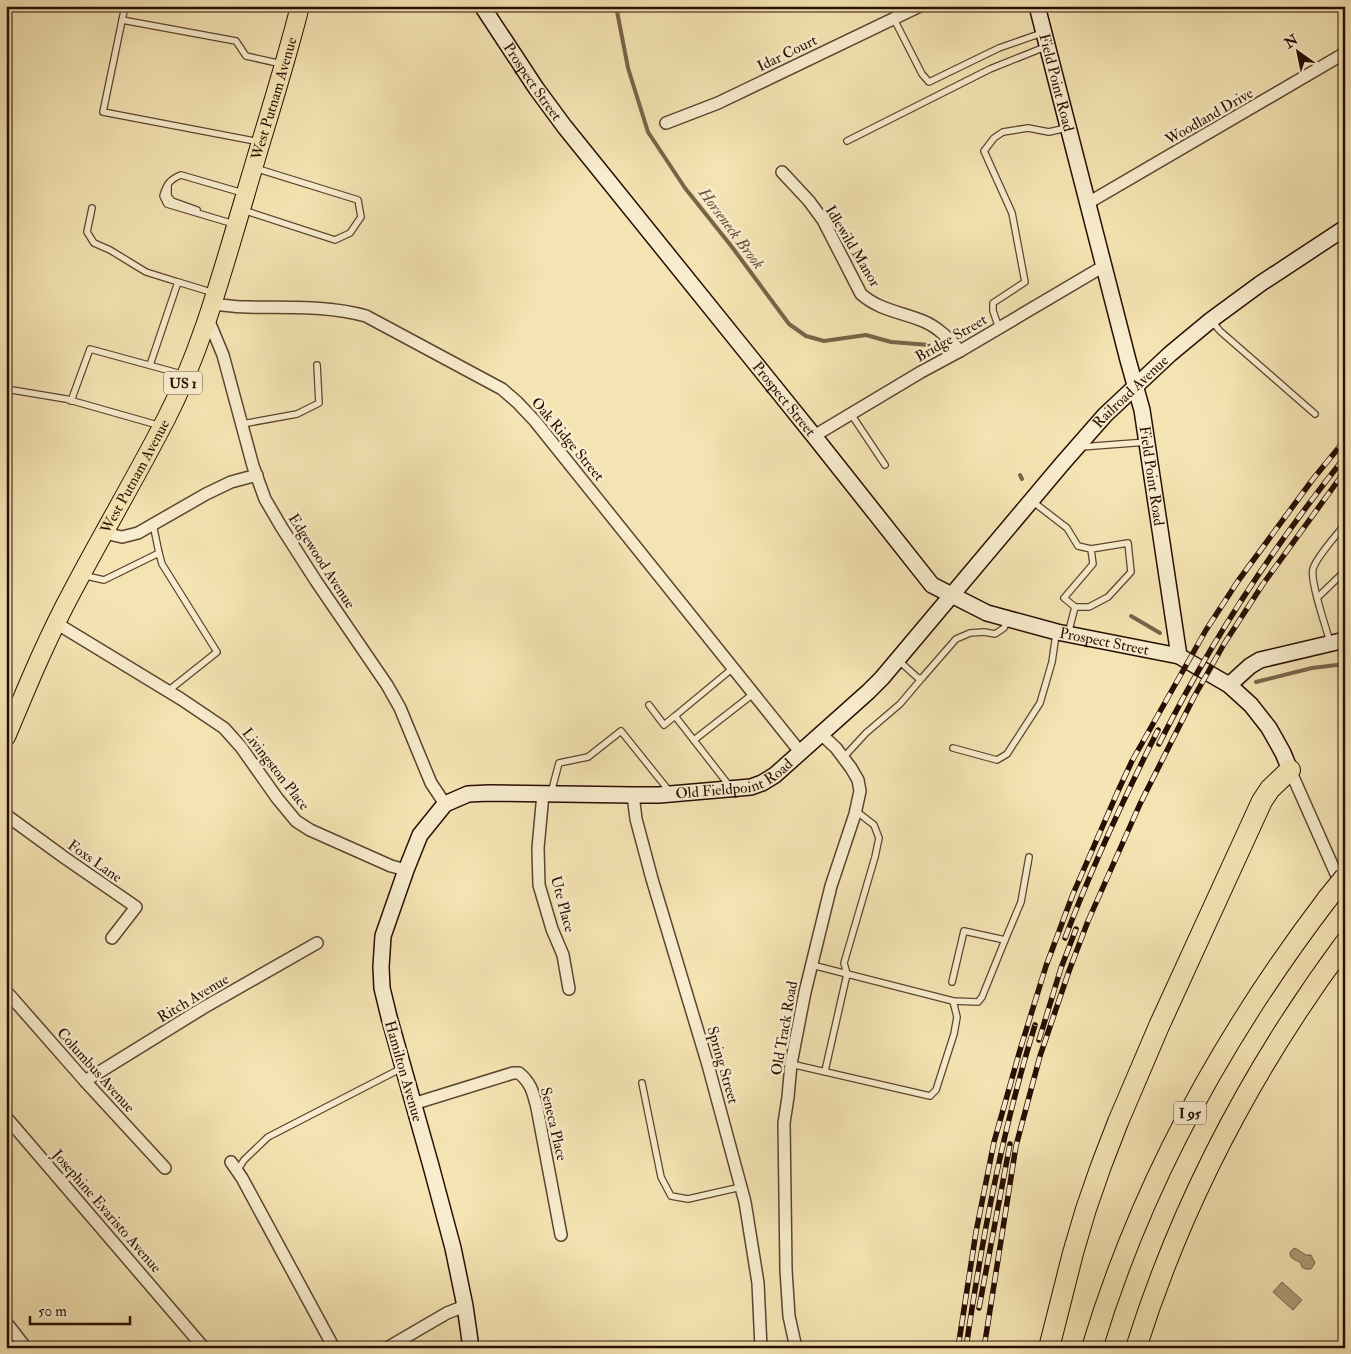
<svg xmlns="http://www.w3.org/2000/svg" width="1351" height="1354" font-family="'IM FELL Double Pica',serif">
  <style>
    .water { fill: #af9b77; stroke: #796349 }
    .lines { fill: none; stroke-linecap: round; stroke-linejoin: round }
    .stream { stroke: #796349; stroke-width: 4 }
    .lane-casing { stroke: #5b442f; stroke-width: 8 }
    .street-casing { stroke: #5b442f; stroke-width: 14 }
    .secondary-casing { stroke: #280e03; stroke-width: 18 }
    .primary-casing { stroke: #280e03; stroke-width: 20 }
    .highway-casing { stroke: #280e03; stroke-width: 22 }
    .lane { stroke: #f8edce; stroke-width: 5.5 }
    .street { stroke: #f8edce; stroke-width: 11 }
    .secondary { stroke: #f8edce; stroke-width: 15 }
    .primary { stroke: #f5e4b3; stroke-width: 18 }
    .highway { stroke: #f5e4b3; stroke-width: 20 }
    .rail-casing { stroke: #280e03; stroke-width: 5.5 }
    .rail { stroke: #f8edce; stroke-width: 4; stroke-dasharray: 11; stroke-linecap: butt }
    .highway-bridge-casing { stroke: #280e03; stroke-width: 22; stroke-linecap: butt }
    .highway-bridge { stroke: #f5e4b3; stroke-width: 20 }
    .labels { text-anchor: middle; stroke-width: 5; stroke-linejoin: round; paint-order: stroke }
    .shield { fill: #f8edce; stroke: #665140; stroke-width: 1 }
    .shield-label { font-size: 14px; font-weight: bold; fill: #280e03 }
    .street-label { font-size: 15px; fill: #280e03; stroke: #f8edce }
    .water-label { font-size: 16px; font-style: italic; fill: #654d37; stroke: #f8edce }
  </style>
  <rect width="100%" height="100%" fill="#f5e4b3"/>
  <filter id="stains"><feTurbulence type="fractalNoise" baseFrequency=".004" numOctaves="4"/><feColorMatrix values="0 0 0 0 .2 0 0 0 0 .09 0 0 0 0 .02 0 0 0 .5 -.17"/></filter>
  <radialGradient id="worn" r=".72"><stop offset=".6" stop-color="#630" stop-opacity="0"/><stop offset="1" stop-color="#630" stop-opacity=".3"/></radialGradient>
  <g class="water">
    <path d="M1295 1248 1306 1255H1311L1315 1263 1311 1269H1305L1302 1267 1300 1262C1295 1260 1290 1259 1290 1253L1292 1250Z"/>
    <path d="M1282 1282 1302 1300 1293 1310 1273 1292Z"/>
  </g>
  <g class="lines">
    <g class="stream">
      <path d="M616 6 628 68 648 132 685 188 732 247 789 324 806 336 824 341 866 335 891 342 930 345"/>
      <path d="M1020 475 1022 479"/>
      <path d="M1131 616 1160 633"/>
      <path d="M1256 682 1312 668 1345 664"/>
    </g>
    <defs>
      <g id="lane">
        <path d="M125 6 103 112 260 142"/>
        <path d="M894 19 922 74 929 82 999 48 1042 33"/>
        <path d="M122 20 236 41 246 56 282 64"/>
        <path d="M847 141 990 69 1045 47"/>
        <path d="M168 186V196L172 201 197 210"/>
        <path d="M92 208 87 232 94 243 110 250 146 272 178 282"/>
        <path d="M243 210 335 240 350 233 361 217 358 200 255 168"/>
        <path d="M234 224 167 204 163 196C166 185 170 179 181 175L243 193"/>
        <path d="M1211 320 1220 331 1315 414"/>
        <path d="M999 328 993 311V303L1025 282 1012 213 984 151 994 138 1003 132 1028 128 1049 132 1066 128"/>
        <path d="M150 365 178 282 214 293"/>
        <path d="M6 389 66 399 161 426"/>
        <path d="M71 401 90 349 185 375"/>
        <path d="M851 414 885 465"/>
        <path d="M242 424 297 414 319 403 317 365"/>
        <path d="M1081 447 1147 442"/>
        <path d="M1032 501 1067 528 1078 546 1091 549 1128 543 1131 572 1108 597 1089 607H1075L1064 598 1093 564 1091 549"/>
        <path d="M159 553 162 564 217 652 168 691"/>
        <path d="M82 575 104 580 159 553 153 524"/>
        <path d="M1318 597 1345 571"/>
        <path d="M1068 634 1075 607"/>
        <path d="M1330 642C1326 627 1310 582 1313 569 1316 557 1337 535 1345 524"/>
        <path d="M898 660 918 678H922L956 639 970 633 984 632 995 634 1004 628 1008 619"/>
        <path d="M649 705 664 725 675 716 731 788"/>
        <path d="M675 716 733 668"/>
        <path d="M694 740 753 694"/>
        <path d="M953 748 997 760 1007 754 1040 703 1052 662 1056 634"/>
        <path d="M843 758 866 733 900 704 922 678"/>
        <path d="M551 793 559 763 588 757 621 731 670 792"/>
        <path d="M1005 940 1021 902 1029 857"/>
        <path d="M812 965 953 1001 978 1002 982 997 1005 940 964 931 952 982"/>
        <path d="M791 1064 930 1096 936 1090 954 1034 957 1017 953 1001"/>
        <path d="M825 1071 847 974 844 963 875 857 879 838 874 825 856 811"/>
        <path d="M642 1083 661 1177 671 1196 688 1199 741 1187"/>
        <path d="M237 1171 244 1160 268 1137 402 1068"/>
      </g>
      <g id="street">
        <path d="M666 123 718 103 920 6"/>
        <path d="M782 172 809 201 823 220 861 294C879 310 901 312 923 321 938 327 949 339 960 351"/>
        <path d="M1088 203 1345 53"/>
        <path d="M212 304C223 305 235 307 247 307 287 308 327 305 366 316L502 389 517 402 535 421 801 753"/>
        <path d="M208 319 223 355 253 466 265 499 282 528 316 581 387 685 400 708 431 783 445 804"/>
        <path d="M814 436 921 372 960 351 1104 266"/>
        <path d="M104 533 122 537 138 533 206 494 231 482 257 475"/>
        <path d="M56 623 181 699 224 728 241 747 277 798 296 821 310 830 391 866 406 870"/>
        <path d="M1290 770 1345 894"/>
        <path d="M543 794 538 848 539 885 552 929 563 955 569 989"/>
        <path d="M633 795 636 819 652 879 708 1065 745 1202 758 1283 761 1348"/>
        <path d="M6 815 65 858 136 907 112 938"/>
        <path d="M6 991 85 1081 165 1168"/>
        <path d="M85 1081 203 1008 317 943"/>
        <path d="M413 1104 513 1073H519C532 1084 533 1093 537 1108L561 1235"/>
        <path d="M6 1117 204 1348"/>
        <path d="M231 1162 242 1178 334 1348"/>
        <path d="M6 1322 26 1348"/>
        <path d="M387 1348 447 1313 465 1306"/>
        <path d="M796 1348 789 1316 786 1270 784 1123 788 1097 791 1064 805 992 831 886 855 814 860 791 858 780 851 768 836 748 821 734"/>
      </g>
      <g id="secondary">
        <path id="s1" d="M482 6 536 88 564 126 814 436 932 585 987 613 1057 632 1179 656 1229 685 1251 705 1269 728 1283 753 1290 770"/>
        <path id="s2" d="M1037 6 1128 360 1142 410 1179 656"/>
        <path d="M1229 685 1250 666 1260 660 1345 640"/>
        <path id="s3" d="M471 1348 465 1306 453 1248 431 1166 389 1017 382 988 381 967 383 936 406 870 420 835 445 804 468 794 489 793 633 795H659L751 787 762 783 775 775 868 692 882 678 1062 464 1105 415 1170 354 1211 320 1260 284 1345 228"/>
      </g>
      <g id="primary">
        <path id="s4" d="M6 737C27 687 47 638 73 590 103 533 136 477 166 419 202 349 222 272 245 196 263 133 284 70 300 6"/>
      </g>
      <g id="highway">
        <path d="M1049 1348 1073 1253 1086 1209 1101 1166 1118 1122 1159 1026 1262 801 1270 789 1290 770"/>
        <path d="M1092 1348C1141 1185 1225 1033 1328 898"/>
        <path d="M1136 1348C1182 1202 1254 1066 1345 943"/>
      </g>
    </defs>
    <use href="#lane" class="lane-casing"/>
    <use href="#street" class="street-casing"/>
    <use href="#secondary" class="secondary-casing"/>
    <use href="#primary" class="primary-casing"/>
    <use href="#highway" class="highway-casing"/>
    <use href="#lane" class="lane"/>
    <use href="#street" class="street"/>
    <use href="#secondary" class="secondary"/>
    <use href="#primary" class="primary"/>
    <use href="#highway" class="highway"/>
    <defs>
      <g id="rail">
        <path d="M1159 744C1210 642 1274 546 1345 457"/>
        <path d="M1065 938C1092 867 1124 798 1158 730"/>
        <path d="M1039 1040 1061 968 1076 929"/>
        <path d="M979 1308 1010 1144"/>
        <path d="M958 1348 976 1232 994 1142 1020 1050 1046 966 1073 894 1118 791 1132 761 1206 630 1238 581 1313 479 1345 440"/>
        <path d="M966 1348C982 1239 1002 1131 1035 1025"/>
        <path d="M984 1348 1016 1146 1040 1056 1069 971 1088 921 1140 804 1194 697 1224 644 1263 584 1345 471"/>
      </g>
    </defs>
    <use href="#rail" class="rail-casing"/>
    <use href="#rail" class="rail"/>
    <defs>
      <path id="highway-bridge" d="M1328 898 1345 877"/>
    </defs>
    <use href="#highway-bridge" class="highway-bridge-casing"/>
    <use href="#highway-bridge" class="highway-bridge"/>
  </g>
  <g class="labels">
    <g class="shield">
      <rect x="164" y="371.5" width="38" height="23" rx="4"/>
      <rect x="1174" y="1101.5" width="32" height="23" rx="4"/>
    </g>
    <g class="shield-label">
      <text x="183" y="388">US 1</text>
      <text x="1190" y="1118">I 95</text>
    </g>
    <g class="street-label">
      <text transform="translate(787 53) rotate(-26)" y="5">Idar Court</text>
      <text dy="5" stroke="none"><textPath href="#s1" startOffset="91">Prospect Street</textPath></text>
      <text dy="5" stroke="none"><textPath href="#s2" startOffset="79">Field Point Road</textPath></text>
      <text dy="5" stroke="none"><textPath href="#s4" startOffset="695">West Putnam Avenue</textPath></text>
      <text transform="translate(1209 116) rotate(-30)" y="5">Woodland Drive</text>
      <text transform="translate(853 246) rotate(59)" y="5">Idlewild Manor</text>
      <text transform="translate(951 338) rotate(-30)" y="5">Bridge Street</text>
      <text dy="5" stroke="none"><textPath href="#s3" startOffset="1430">Railroad Avenue</textPath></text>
      <text dy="5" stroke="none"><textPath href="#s1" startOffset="496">Prospect Street</textPath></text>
      <text transform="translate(568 439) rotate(50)" y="5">Oak Ridge Street</text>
      <text dy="5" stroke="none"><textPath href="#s2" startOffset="484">Field Point Road</textPath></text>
      <text dy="5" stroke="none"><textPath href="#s4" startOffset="291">West Putnam Avenue</textPath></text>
      <text transform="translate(322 561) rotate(57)" y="5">Edgewood Avenue</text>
      <text dy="5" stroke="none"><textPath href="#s1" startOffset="916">Prospect Street</textPath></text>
      <text transform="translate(276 769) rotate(52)" y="5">Livingston Place</text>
      <text dy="5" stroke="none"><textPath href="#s3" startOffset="865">Old Fieldpoint Road</textPath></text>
      <text transform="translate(95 861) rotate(35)" y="5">Foxs Lane</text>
      <text transform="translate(563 904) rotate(75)" y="5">Ute Place</text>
      <text transform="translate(193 998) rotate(-31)" y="5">Ritch Avenue</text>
      <text transform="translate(784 1028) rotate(-80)" y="5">Old Track Road</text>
      <text transform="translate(723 1065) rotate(74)" y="5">Spring Street</text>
      <text transform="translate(96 1070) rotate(48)" y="5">Columbus Avenue</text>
      <text transform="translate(404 1071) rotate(74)" y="5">Hamilton Avenue</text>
      <text transform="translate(554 1124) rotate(77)" y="5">Seneca Place</text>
      <text transform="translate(107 1211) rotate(49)" y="5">Josephine Evaristo Avenue</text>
    </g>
    <g class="water-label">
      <text transform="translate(732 228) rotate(53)" y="6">Horseneck Brook</text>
    </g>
  </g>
  <rect width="1351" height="1354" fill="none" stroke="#f5e4b3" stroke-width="25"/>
  <rect x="8" y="8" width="1336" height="1339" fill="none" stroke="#280e03" stroke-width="2.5"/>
  <rect x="12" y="12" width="1326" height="1329" fill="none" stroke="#280e03"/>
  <g transform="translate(1298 52) rotate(327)" stroke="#f8edce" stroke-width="4" paint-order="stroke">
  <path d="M0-4L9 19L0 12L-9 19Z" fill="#280e03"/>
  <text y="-8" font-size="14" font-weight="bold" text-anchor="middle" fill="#280e03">N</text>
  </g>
  <path d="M30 1316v8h100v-8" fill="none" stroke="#280e03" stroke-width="2.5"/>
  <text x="38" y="1316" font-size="15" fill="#280e03" stroke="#f8edce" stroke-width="4" paint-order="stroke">50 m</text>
  <rect width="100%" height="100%" filter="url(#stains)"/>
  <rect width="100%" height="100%" fill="url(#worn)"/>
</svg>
